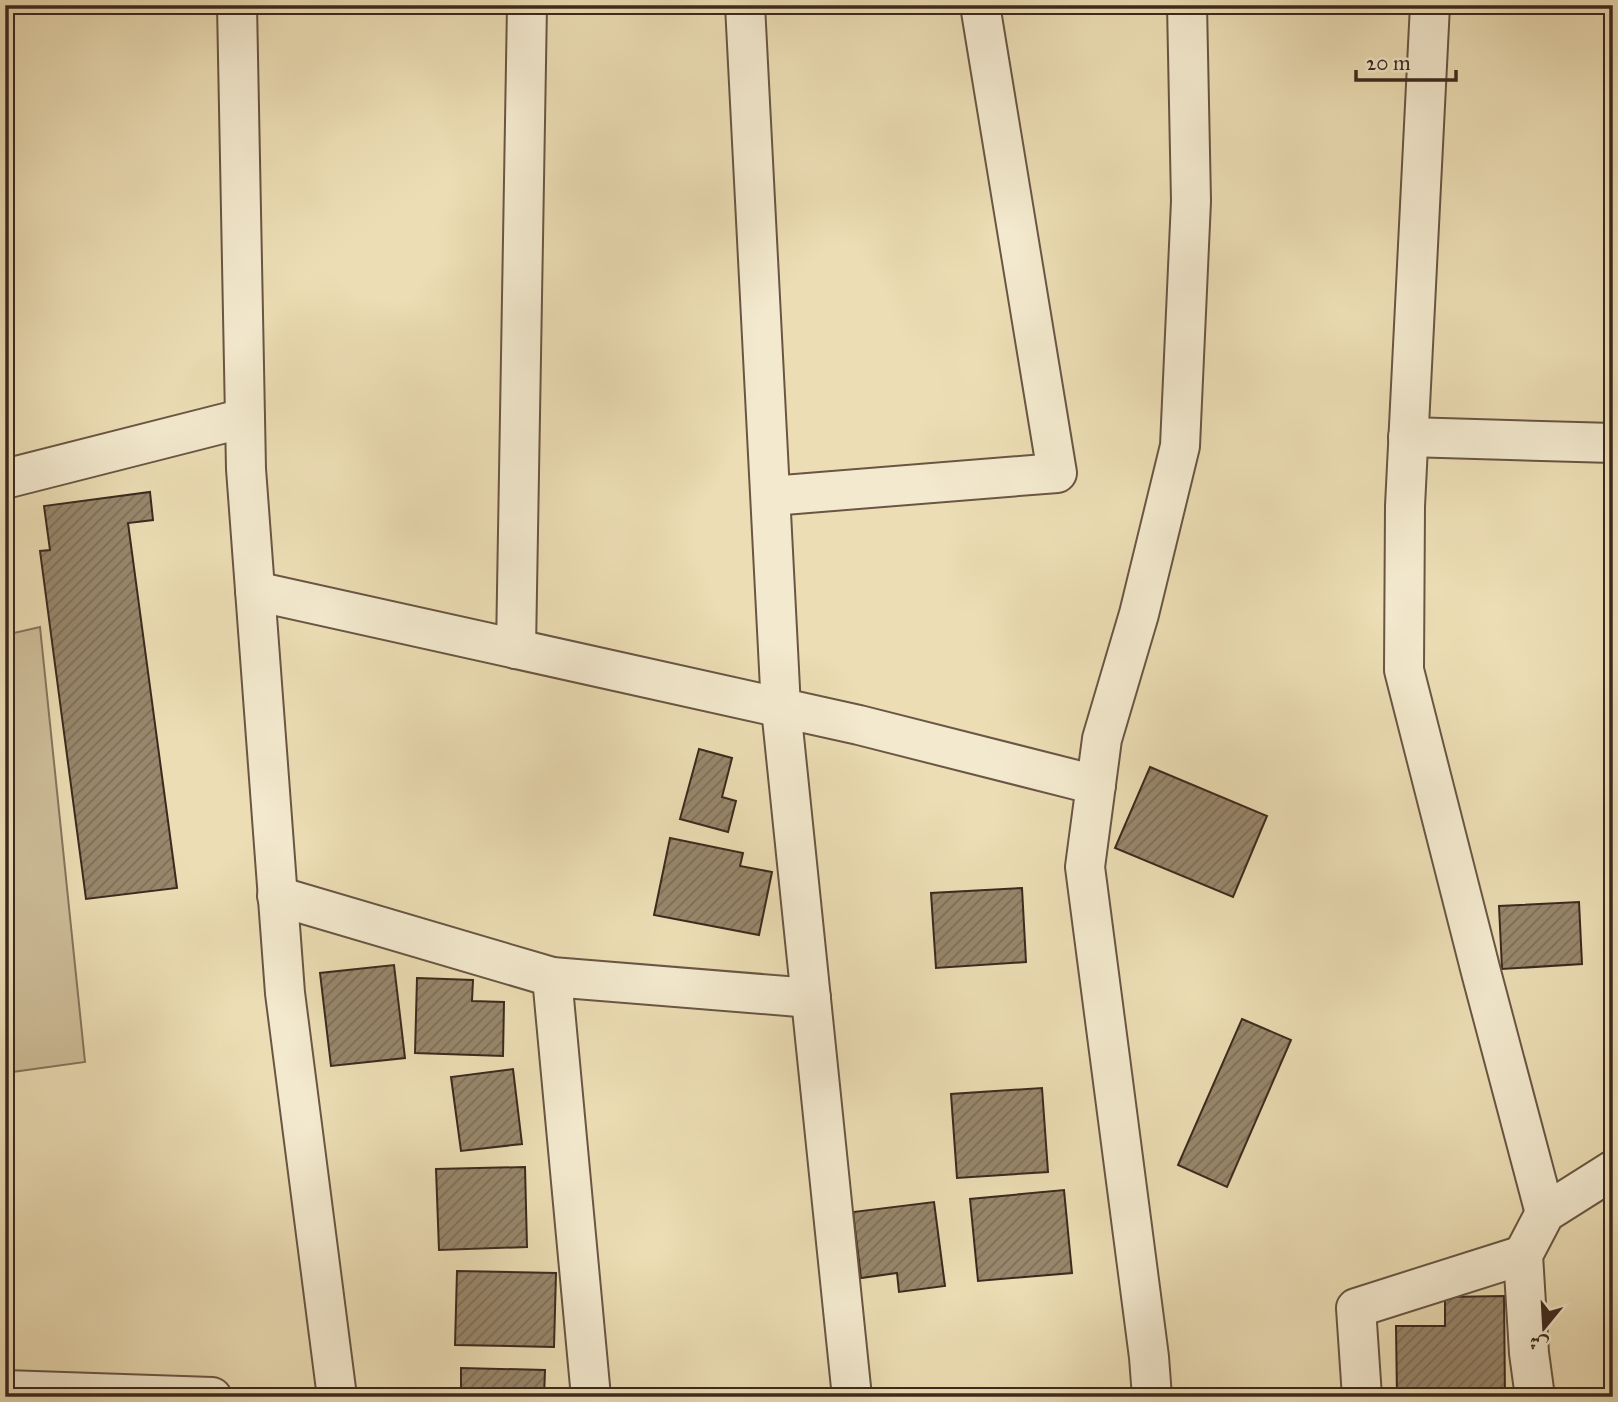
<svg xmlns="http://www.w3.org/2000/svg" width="1618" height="1402" font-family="'IM FELL Great Primer',Amiri,serif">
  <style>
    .green { fill: #cebe9a; stroke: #86745c; stroke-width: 2 }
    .building { fill: url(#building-hatch); stroke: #3d291e; stroke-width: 2 }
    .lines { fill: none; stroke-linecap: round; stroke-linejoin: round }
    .minor-casing { stroke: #695644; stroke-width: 42 }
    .minor { stroke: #f3e9ce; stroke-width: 38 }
  </style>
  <defs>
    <pattern id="building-hatch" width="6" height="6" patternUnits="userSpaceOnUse" patternTransform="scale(1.75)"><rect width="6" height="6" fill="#98876c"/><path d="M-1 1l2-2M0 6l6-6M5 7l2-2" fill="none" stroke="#7d6e58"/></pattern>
  </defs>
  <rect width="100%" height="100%" fill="#ecddb4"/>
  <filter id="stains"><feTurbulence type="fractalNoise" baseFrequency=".00286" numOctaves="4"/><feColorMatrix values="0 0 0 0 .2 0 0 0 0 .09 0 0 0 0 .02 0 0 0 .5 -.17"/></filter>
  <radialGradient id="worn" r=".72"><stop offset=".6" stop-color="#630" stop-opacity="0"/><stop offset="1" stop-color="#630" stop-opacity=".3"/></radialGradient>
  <path class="green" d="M40 627 85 1062 5 1073V635Z"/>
  <g class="building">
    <path d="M150 492 153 520 128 523 177 888 86 899 40 551 50 550 44 506Z"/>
    <path d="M699 749 732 758 722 797 736 801 728 832 680 819Z"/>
    <path d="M1150 767 1267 816 1233 897 1115 848Z"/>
    <path d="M670 838 743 853 740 866 772 872 759 935 654 915Z"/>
    <path d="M1022 888 1026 962 936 968 931 893Z"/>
    <path d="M1579 902 1582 964 1502 969 1499 906Z"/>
    <path d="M394 965 405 1058 331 1066 320 973Z"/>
    <path d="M417 978 473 980 472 1001 504 1002 503 1056 415 1053Z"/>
    <path d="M1242 1019 1291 1040 1227 1187 1178 1165Z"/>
    <path d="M513 1069 522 1144 461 1151 451 1077Z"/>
    <path d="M1042 1088 1048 1172 957 1178 951 1094Z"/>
    <path d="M525 1167 527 1247 439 1250 436 1169Z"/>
    <path d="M1064 1190 1072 1273 978 1281 970 1199Z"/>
    <path d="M934 1202 945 1286 899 1292 897 1273 861 1278 853 1212Z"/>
    <path d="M457 1271 556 1273 554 1347 455 1345Z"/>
    <path d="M1504 1296 1505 1397H1397L1396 1326H1445V1297Z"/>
    <path d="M461 1368 545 1370 544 1397H461Z"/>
  </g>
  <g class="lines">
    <defs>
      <g id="minor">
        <path d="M237 5 246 469 285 993 337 1397"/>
        <path d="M745 5 781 708 852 1397"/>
        <path d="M1430 5 1405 506 1404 670 1481 972 1545 1213"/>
        <path d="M1408 437 1613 443"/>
        <path d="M5 479 245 418"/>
        <path d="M771 496 1057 473 980 5"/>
        <path d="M255 591 859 725 1096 785"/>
        <path d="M516 649 527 5"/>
        <path d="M277 896 552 977 811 998"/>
        <path d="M552 977 591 1397"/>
        <path d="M5 1390 212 1397"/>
        <path d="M1152 1397 1149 1357 1085 867 1102 739 1139 614 1180 446 1191 201 1187 5"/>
        <path d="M1362 1397 1356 1308 1523 1255"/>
        <path d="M1535 1397 1529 1353 1523 1255 1545 1213 1613 1170"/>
      </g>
    </defs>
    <use href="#minor" class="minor-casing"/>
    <use href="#minor" class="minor"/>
  </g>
  <rect width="1618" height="1402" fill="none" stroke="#ecddb4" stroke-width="28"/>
  <rect x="7" y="7" width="1604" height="1388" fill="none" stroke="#3d291e" stroke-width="3.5"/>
  <rect x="14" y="14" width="1590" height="1374" fill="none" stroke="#3d291e" stroke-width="2"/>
  <g transform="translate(1544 1328) rotate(198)" stroke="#f3e9ce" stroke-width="5" paint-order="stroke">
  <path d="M0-5L12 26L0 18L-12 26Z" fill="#3d291e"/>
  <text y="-10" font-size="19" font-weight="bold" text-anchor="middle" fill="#3d291e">ش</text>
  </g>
  <path d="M1356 70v10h100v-10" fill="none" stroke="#3d291e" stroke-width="3.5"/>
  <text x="1366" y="70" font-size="21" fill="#3d291e" stroke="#f3e9ce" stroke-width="5" paint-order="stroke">20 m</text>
  <rect width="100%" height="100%" filter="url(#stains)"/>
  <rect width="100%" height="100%" fill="url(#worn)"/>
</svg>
